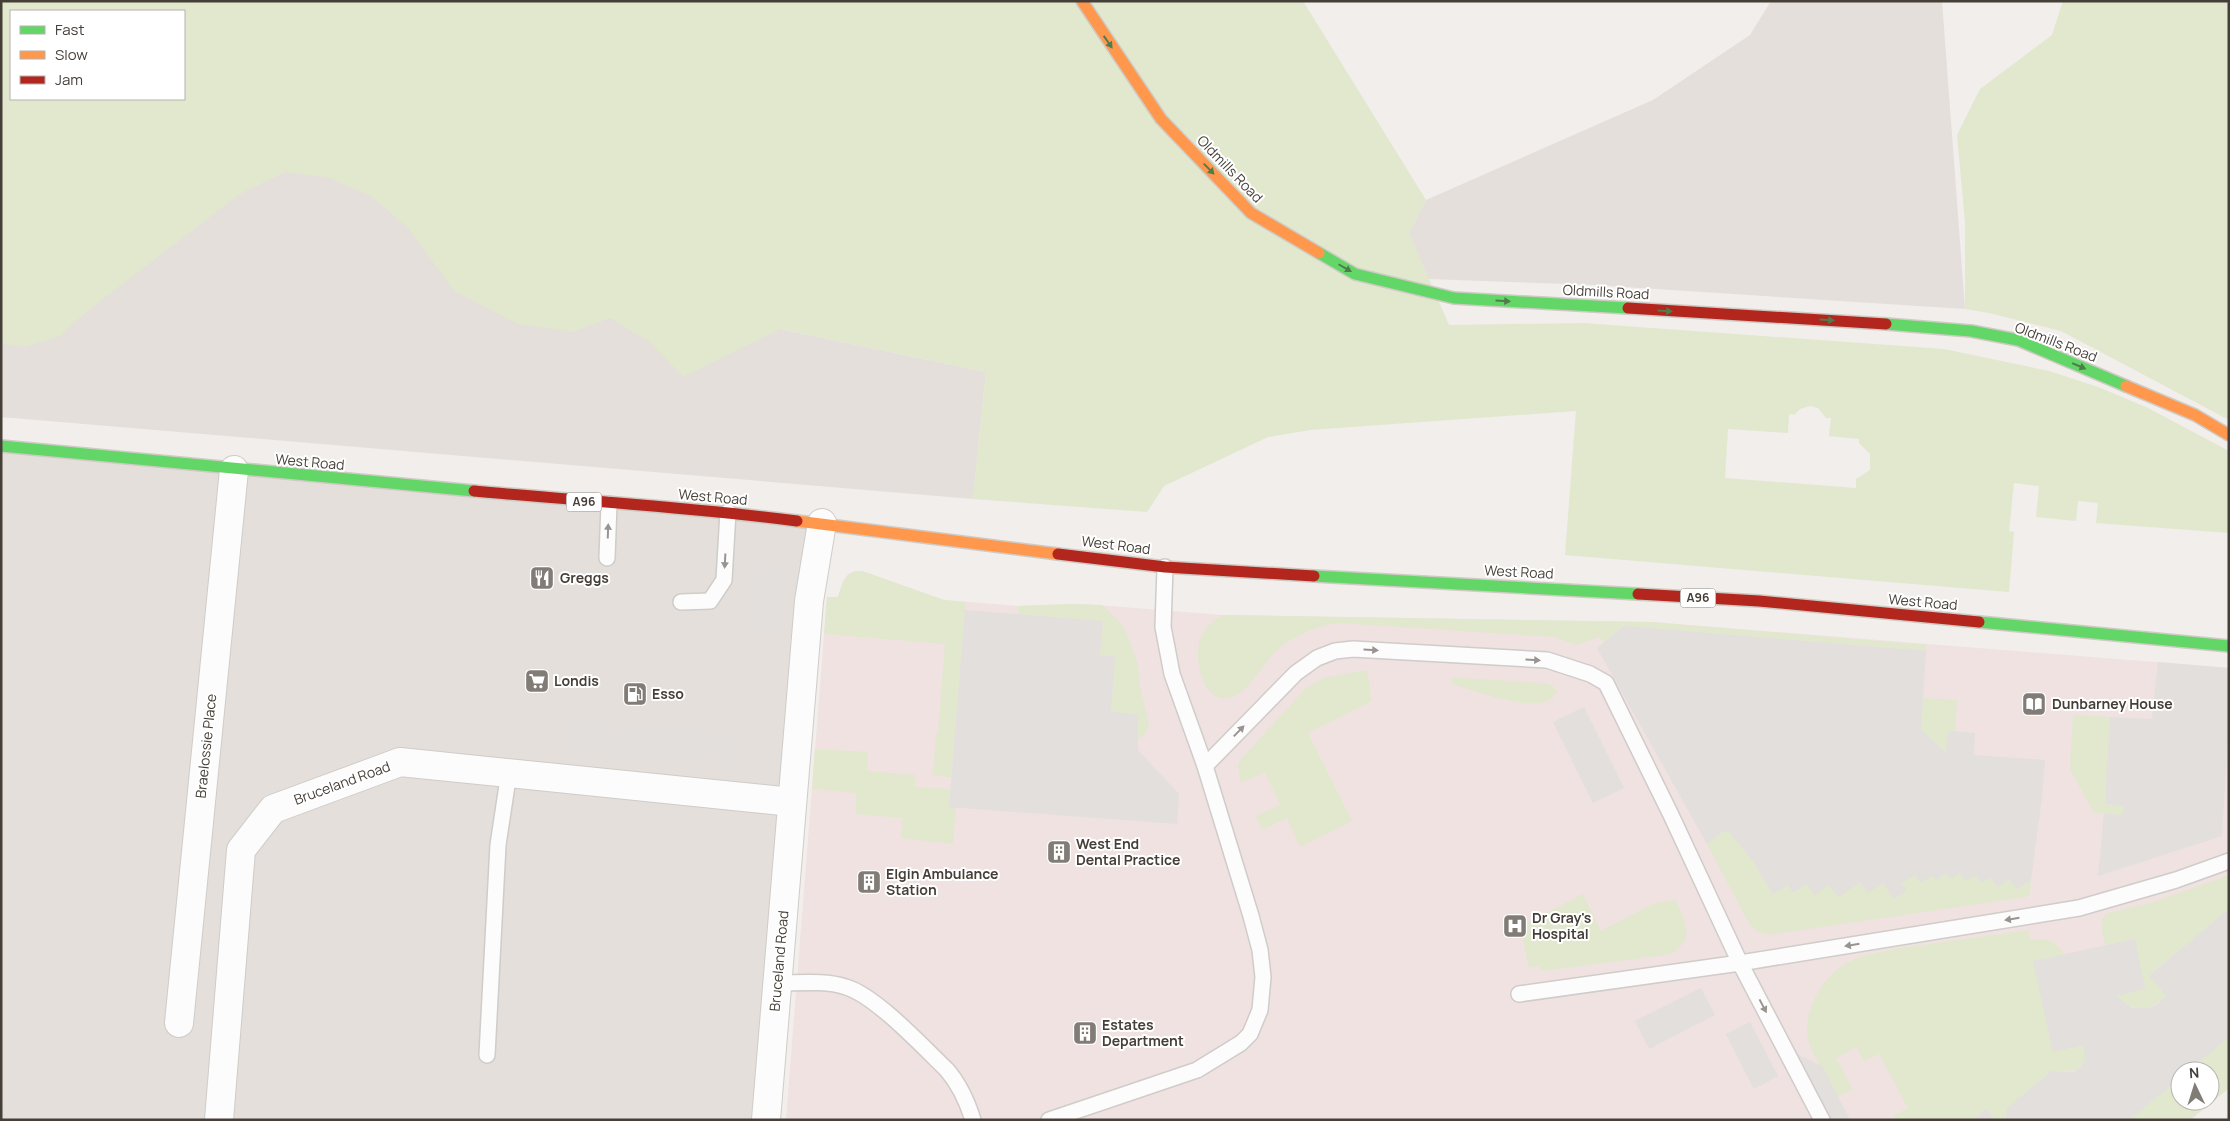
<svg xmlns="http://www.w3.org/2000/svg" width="2230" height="1121" font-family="Manrope,sans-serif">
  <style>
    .residential { fill: #e4dfda }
    .medical { fill: #efe2e1; fill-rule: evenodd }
    .green { fill: #e1e8ce; fill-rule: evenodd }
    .parking { fill: #e2dfdc }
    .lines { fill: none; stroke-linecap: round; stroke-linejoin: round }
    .lane-casing { stroke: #cfccc9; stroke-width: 18 }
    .street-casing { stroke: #cfccc9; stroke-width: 30 }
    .fast-casing { stroke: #cfcac3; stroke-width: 14 }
    .slow-casing { stroke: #cfcac3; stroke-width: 14 }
    .jam-casing { stroke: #cfcac3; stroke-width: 14 }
    .lane { stroke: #fdfcfc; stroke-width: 15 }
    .street { stroke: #fdfcfc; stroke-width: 28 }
    .fast { stroke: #63d668; stroke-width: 11 }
    .slow { stroke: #ff974d; stroke-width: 11 }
    .jam { stroke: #b3261e; stroke-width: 11 }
    .oneway { fill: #527b4b }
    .oneway2 { fill: #989490 }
    .labels { text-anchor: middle; stroke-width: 4; stroke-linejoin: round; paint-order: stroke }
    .shield { fill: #fff; stroke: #7e7974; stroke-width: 1 }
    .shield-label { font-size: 12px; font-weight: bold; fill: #463f38 }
    .street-label { font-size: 14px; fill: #463f38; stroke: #fff }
    .poi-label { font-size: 14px; font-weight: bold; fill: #463f38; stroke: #fff; text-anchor: start }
  </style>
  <rect width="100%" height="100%" fill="#f1eeeb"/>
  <g class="residential">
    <path d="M1771 1H1942L1965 309 1594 285 1428 279 1409 233 1426 200 1653 100 1750 35Z"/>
    <path d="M275 149 780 329 986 372 973 499 1 417V321Z"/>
    <path d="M1 447 822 523 758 1120H1Z"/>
  </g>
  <path class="medical" d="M855 571H862L944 600 1018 606 1084 604 1222 615 1651 622 2229 668V1088L2190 1120H786L827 597H838L843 581 848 574ZM2180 1071H2210V1101H2180Z"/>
  <g class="green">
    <path d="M1 1H1303L1426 200 1409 233 1449 325 1583 323 1944 349 2049 371 2098 387 2146 407 2229 451V533L2096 523 2098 503 2078 501 2076 521 2036 517 2039 486 2014 483 2009 531 2014 532 2009 592 1565 555 1576 411 1310 430 1268 437 1164 486 1147 512 973 499 986 372 780 329 683 377 650 342 610 318 573 332 518 324 454 291 408 228 371 196 327 177 285 172 240 194 91 308 58 337 25 347 1 344ZM11 11H184V99H11ZM1810 406 1818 408 1826 418H1831L1829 436 1859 439V443L1870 454V470L1856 479V488L1725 478 1728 429 1788 433 1789 414 1794 415 1800 409Z"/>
    <path d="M2063 1H2229V420L2061 331 1989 313 1965 309V222L1957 135 1980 89 2052 35Z"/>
    <path d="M855 571H862L944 600 966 602 951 777 933 776 936 735 938 734 945 644 824 634 827 597H838C841 586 844 576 855 571Z"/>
    <path d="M1068 604 1102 605 1112 614 1125 629 1137 661 1141 691 1149 725 1147 731 1138 740V714L1111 712 1115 656 1100 655 1103 621 1018 614V606Z"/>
    <path d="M1222 615 1651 622 1926 645V651L1624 626 1604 642 1599 637 1577 645 1554 637 1339 623C1319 626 1300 633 1283 645 1264 658 1247 702 1222 698 1201 696 1193 653 1201 637 1205 627 1214 621 1222 615Z"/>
    <path d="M1367 670 1372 701 1308 733 1352 821 1300 847 1287 818 1262 830 1256 816 1280 805 1265 772 1241 783 1238 767 1240 760 1305 689 1323 678Z"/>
    <path d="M1452 677 1543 683 1552 685 1557 692C1545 719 1474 690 1452 684Z"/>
    <path d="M1923 698 1957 700 1955 731H1948L1947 754 1921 730Z"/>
    <path d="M2073 715 2110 717 2105 804 2124 806 2123 815 2094 813 2070 769Z"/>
    <path d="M815 749 868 752 867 771 915 775V787L950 789 949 807H956L953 844 901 838 902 818 856 814V793L812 789Z"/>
    <path d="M1728 831 1753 861 1773 894 1788 885 1793 893 1807 884 1901 883 1915 874 1932 875 1936 880 1947 873 2031 880 2030 894 2026 897 1768 935 1758 932 1751 927 1707 844 1722 832Z"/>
    <path d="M2229 875V909L2150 975 2167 996C2146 1013 2135 1013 2115 995L2134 939 2105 945 2101 926 2102 919 2108 913 2151 903Z"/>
    <path d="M1583 894 1601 931 1654 903 1676 900C1685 923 1696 937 1672 954L1544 971 1537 966 1529 968 1520 927Z"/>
    <path d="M2028 930 2030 940C2049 937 2052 940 2065 954L2034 961 2053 1052 2085 1045V1060L2078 1070 2052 1071 2007 1108 2006 1120H1995L1986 1109 1973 1120H1895L1893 1116 1908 1108 1879 1054 1864 1061 1856 1047 1836 1058 1853 1089 1838 1097C1830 1082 1814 1057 1809 1043 1800 1012 1825 970 1855 959 1883 949 1915 946 1944 942 1972 938 2000 934 2028 930Z"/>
    <path d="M2229 1037V1088L2190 1120H2129L2180 1078V1101H2210V1071H2188Z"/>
  </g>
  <g class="parking">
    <path d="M755 563 785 565 782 634 751 631Z"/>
    <path d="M965 610 1103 621 1100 655 1115 656 1111 712 1138 714V750L1179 794 1177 824 949 807Z"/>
    <path d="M1624 626 1926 651 1921 730 1946 753 1948 731H1955L1975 733 1974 755 2045 760 2042 798 2031 880 2017 889 2009 879 1998 887 1991 878 1981 883 1975 875 1966 881 1960 873 1951 879 1946 873 1936 880 1932 875 1921 883 1915 875 1901 883 1907 890 1894 899 1883 883 1868 893 1860 882 1839 897 1829 885 1815 895 1807 884 1793 893 1788 885 1773 894 1753 861 1728 831 1722 832 1707 844 1597 648Z"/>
    <path d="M2158 662 2229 668V716L2222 836 2098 876 2104 814 2123 815 2124 806 2105 804 2110 717 2152 719Z"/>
    <path d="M1584 707 1624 788 1593 803 1553 722Z"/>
    <path d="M566 718 721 734 737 744 735 766 563 751Z"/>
    <path d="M2229 909V1037L2188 1071H2180V1078L2129 1120H2006L2007 1108 2052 1071 2074 1072 2081 1067 2085 1060 2084 1045 2053 1052 2033 961 2135 939 2145 989 2116 996 2132 1008H2148L2156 1005 2167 996 2149 976Z"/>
    <path d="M1701 988 1715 1015 1649 1049 1635 1021Z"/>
    <path d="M1750 1022 1778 1076 1754 1089 1726 1034Z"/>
    <path d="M1795 1053 1822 1066 1850 1120H1831Z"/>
    <path d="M1986 1109 1995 1120H1973Z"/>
  </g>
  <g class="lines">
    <defs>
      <g id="lane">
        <path d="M607 558 609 504"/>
        <path d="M681 602 710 601 724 580 728 512"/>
        <path d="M1205 766 1296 673 1317 658 1335 651 1353 649 1547 660 1590 674 1606 683 1671 815 1740 963 1822 1120"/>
        <path d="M777 983C800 983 825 980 846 987 876 996 923 1047 947 1070 960 1085 967 1101 973 1120"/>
        <path d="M1519 994 1740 963 2079 908 2176 880 2229 861"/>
        <path d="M487 1055 498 845 509 772"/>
        <path d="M1049 1120 1197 1070 1241 1043 1250 1034 1260 1010 1263 977 1260 950 1251 916 1205 766 1172 674 1163 627 1165 567"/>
      </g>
      <g id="street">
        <path d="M179 1023 234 470"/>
        <path d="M219 1120 241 850 273 809 400 762 792 802"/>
        <path d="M766 1120 809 601 822 523"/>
      </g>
      <g id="fast">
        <path d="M1319 253 1355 274 1454 298 1628 308"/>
        <path d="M1886 324 1971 331 2018 340 2126 386"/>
        <path d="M1 446 474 491"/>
        <path d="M1314 576 1638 594"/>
        <path d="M1979 622 2229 646"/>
      </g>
      <g id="slow">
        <path d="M1082 1 1161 119 1251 213 1319 253"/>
        <path d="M2126 386 2195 415 2229 435"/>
        <path d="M797 521 1058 554"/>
      </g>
      <g id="jam">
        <path d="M1628 308 1886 324"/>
        <path d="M474 491C582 501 690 507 797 521"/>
        <path d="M1058 554 1165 567 1314 576"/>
        <path d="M1638 594 1759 601 1979 622"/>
      </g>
    </defs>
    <use href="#lane" class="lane-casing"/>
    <use href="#street" class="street-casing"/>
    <use href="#fast" class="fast-casing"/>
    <use href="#slow" class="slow-casing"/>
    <use href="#jam" class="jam-casing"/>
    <use href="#lane" class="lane"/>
    <use href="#street" class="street"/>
    <use href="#fast" class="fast"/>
    <use href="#slow" class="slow"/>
    <use href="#jam" class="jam"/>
  </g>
  <defs><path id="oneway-solid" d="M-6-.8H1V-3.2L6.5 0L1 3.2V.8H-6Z" transform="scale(1.25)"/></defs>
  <g class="oneway">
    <use href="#oneway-solid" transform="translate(1108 42) rotate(55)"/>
    <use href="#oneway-solid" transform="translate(1209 169) rotate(46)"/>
    <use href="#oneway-solid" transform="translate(1345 268) rotate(30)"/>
    <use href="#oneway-solid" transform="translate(1503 301) rotate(3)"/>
    <use href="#oneway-solid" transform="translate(1665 311) rotate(3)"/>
    <use href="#oneway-solid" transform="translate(1827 320) rotate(3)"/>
    <use href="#oneway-solid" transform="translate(2079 366) rotate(23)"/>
  </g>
  <g class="oneway2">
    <use href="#oneway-solid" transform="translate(608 531) rotate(-88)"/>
    <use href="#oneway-solid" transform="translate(725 561) rotate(93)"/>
    <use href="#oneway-solid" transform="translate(1371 650) rotate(3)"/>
    <use href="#oneway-solid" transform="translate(1533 660) rotate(3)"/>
    <use href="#oneway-solid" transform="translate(1239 731) rotate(-46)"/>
    <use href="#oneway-solid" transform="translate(2012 919) rotate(171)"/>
    <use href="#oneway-solid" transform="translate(1852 945) rotate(171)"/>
    <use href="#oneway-solid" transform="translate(1763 1006) rotate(62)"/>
  </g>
  <defs>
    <symbol id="restaurant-square" viewBox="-11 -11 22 22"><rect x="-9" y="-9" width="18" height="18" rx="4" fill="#827c77" stroke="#fff"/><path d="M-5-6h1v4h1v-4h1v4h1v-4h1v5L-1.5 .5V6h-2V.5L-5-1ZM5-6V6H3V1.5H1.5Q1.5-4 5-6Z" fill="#fff"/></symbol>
    <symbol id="supermarket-square" viewBox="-11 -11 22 22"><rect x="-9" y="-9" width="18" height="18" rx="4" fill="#827c77" stroke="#fff"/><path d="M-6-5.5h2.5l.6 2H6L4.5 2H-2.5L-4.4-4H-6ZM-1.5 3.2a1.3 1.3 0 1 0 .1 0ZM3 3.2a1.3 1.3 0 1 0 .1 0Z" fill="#fff"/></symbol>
    <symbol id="fuel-square" viewBox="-11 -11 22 22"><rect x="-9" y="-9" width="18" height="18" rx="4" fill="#827c77" stroke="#fff"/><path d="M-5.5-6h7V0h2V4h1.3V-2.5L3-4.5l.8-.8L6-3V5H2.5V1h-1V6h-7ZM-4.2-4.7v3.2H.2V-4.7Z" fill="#fff"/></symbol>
    <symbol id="library-square" viewBox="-11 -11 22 22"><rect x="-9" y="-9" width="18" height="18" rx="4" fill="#827c77" stroke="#fff"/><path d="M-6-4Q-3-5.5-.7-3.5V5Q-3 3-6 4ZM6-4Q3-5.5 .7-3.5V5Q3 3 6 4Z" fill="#fff"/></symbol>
    <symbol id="building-square" viewBox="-11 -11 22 22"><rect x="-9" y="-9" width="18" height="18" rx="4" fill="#827c77" stroke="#fff"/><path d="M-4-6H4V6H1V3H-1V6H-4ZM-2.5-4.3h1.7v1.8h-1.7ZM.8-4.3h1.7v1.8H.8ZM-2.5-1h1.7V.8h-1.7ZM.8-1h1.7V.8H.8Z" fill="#fff"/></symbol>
    <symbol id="hospital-square" viewBox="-11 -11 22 22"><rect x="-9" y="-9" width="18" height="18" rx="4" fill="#827c77" stroke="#fff"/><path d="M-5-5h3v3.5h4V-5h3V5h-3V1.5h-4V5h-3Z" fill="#fff"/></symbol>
  </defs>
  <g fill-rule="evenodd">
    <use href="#restaurant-square" x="528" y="564" width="28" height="28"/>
    <use href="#supermarket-square" x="523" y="667" width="28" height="28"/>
    <use href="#fuel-square" x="621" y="680" width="28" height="28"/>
    <use href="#library-square" x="2020" y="690" width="28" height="28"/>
    <use href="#building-square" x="1045" y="838" width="28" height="28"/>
    <use href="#building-square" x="855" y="868" width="28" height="28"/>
    <use href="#hospital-square" x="1501" y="912" width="28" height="28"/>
    <use href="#building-square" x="1071" y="1019" width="28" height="28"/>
  </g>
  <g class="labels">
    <g class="shield">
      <rect x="566.5" y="492.5" width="35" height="19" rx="4"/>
      <rect x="1680.5" y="588.5" width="35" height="19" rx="4"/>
    </g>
    <g class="shield-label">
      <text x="584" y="506">A96</text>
      <text x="1698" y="602">A96</text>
    </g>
    <g class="street-label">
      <text transform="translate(1230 169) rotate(46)" y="5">Oldmills Road</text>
      <text transform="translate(1606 292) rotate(3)" y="5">Oldmills Road</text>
      <text transform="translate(2056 342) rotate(21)" y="5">Oldmills Road</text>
      <text transform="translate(310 462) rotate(5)" y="5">West Road</text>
      <text transform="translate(713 497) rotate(5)" y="5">West Road</text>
      <text transform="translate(1116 545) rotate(7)" y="5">West Road</text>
      <text transform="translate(1519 572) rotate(3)" y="5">West Road</text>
      <text transform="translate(1923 602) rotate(5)" y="5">West Road</text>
      <text transform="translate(206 746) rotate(-84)" y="5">Braelossie Place</text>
      <text transform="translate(342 783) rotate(-20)" y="5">Bruceland Road</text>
      <text transform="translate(779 961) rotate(-85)" y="5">Bruceland Road</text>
    </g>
    <g class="poi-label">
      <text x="560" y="583">Greggs</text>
      <text x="554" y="686">Londis</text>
      <text x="652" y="699">Esso</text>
      <text x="2052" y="709">Dunbarney House</text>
      <text x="1076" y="849">West End<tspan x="1076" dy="16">Dental Practice</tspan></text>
      <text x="886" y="879">Elgin Ambulance<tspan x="886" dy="16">Station</tspan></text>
      <text x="1532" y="923">Dr Gray's<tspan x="1532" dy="16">Hospital</tspan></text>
      <text x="1102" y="1030">Estates<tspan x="1102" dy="16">Department</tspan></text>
    </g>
  </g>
  <rect width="2230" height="1121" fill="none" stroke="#463f38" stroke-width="5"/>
  <rect x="10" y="10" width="175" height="90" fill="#ffffff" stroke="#b5b2af"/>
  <rect x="20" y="26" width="25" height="8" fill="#63d668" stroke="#b5b2af"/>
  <text x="55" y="35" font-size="15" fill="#463f38">Fast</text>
  <rect x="20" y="51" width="25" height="8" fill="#ff974d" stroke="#b5b2af"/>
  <text x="55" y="60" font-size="15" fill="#463f38">Slow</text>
  <rect x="20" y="76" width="25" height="8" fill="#b3261e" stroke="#b5b2af"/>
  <text x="55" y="85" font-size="15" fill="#463f38">Jam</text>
  <g transform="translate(2195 1086) rotate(356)"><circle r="24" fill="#ffffff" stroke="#b5b2af"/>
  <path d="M0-4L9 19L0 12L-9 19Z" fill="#827c77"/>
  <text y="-8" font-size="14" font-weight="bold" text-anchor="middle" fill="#463f38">N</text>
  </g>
</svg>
